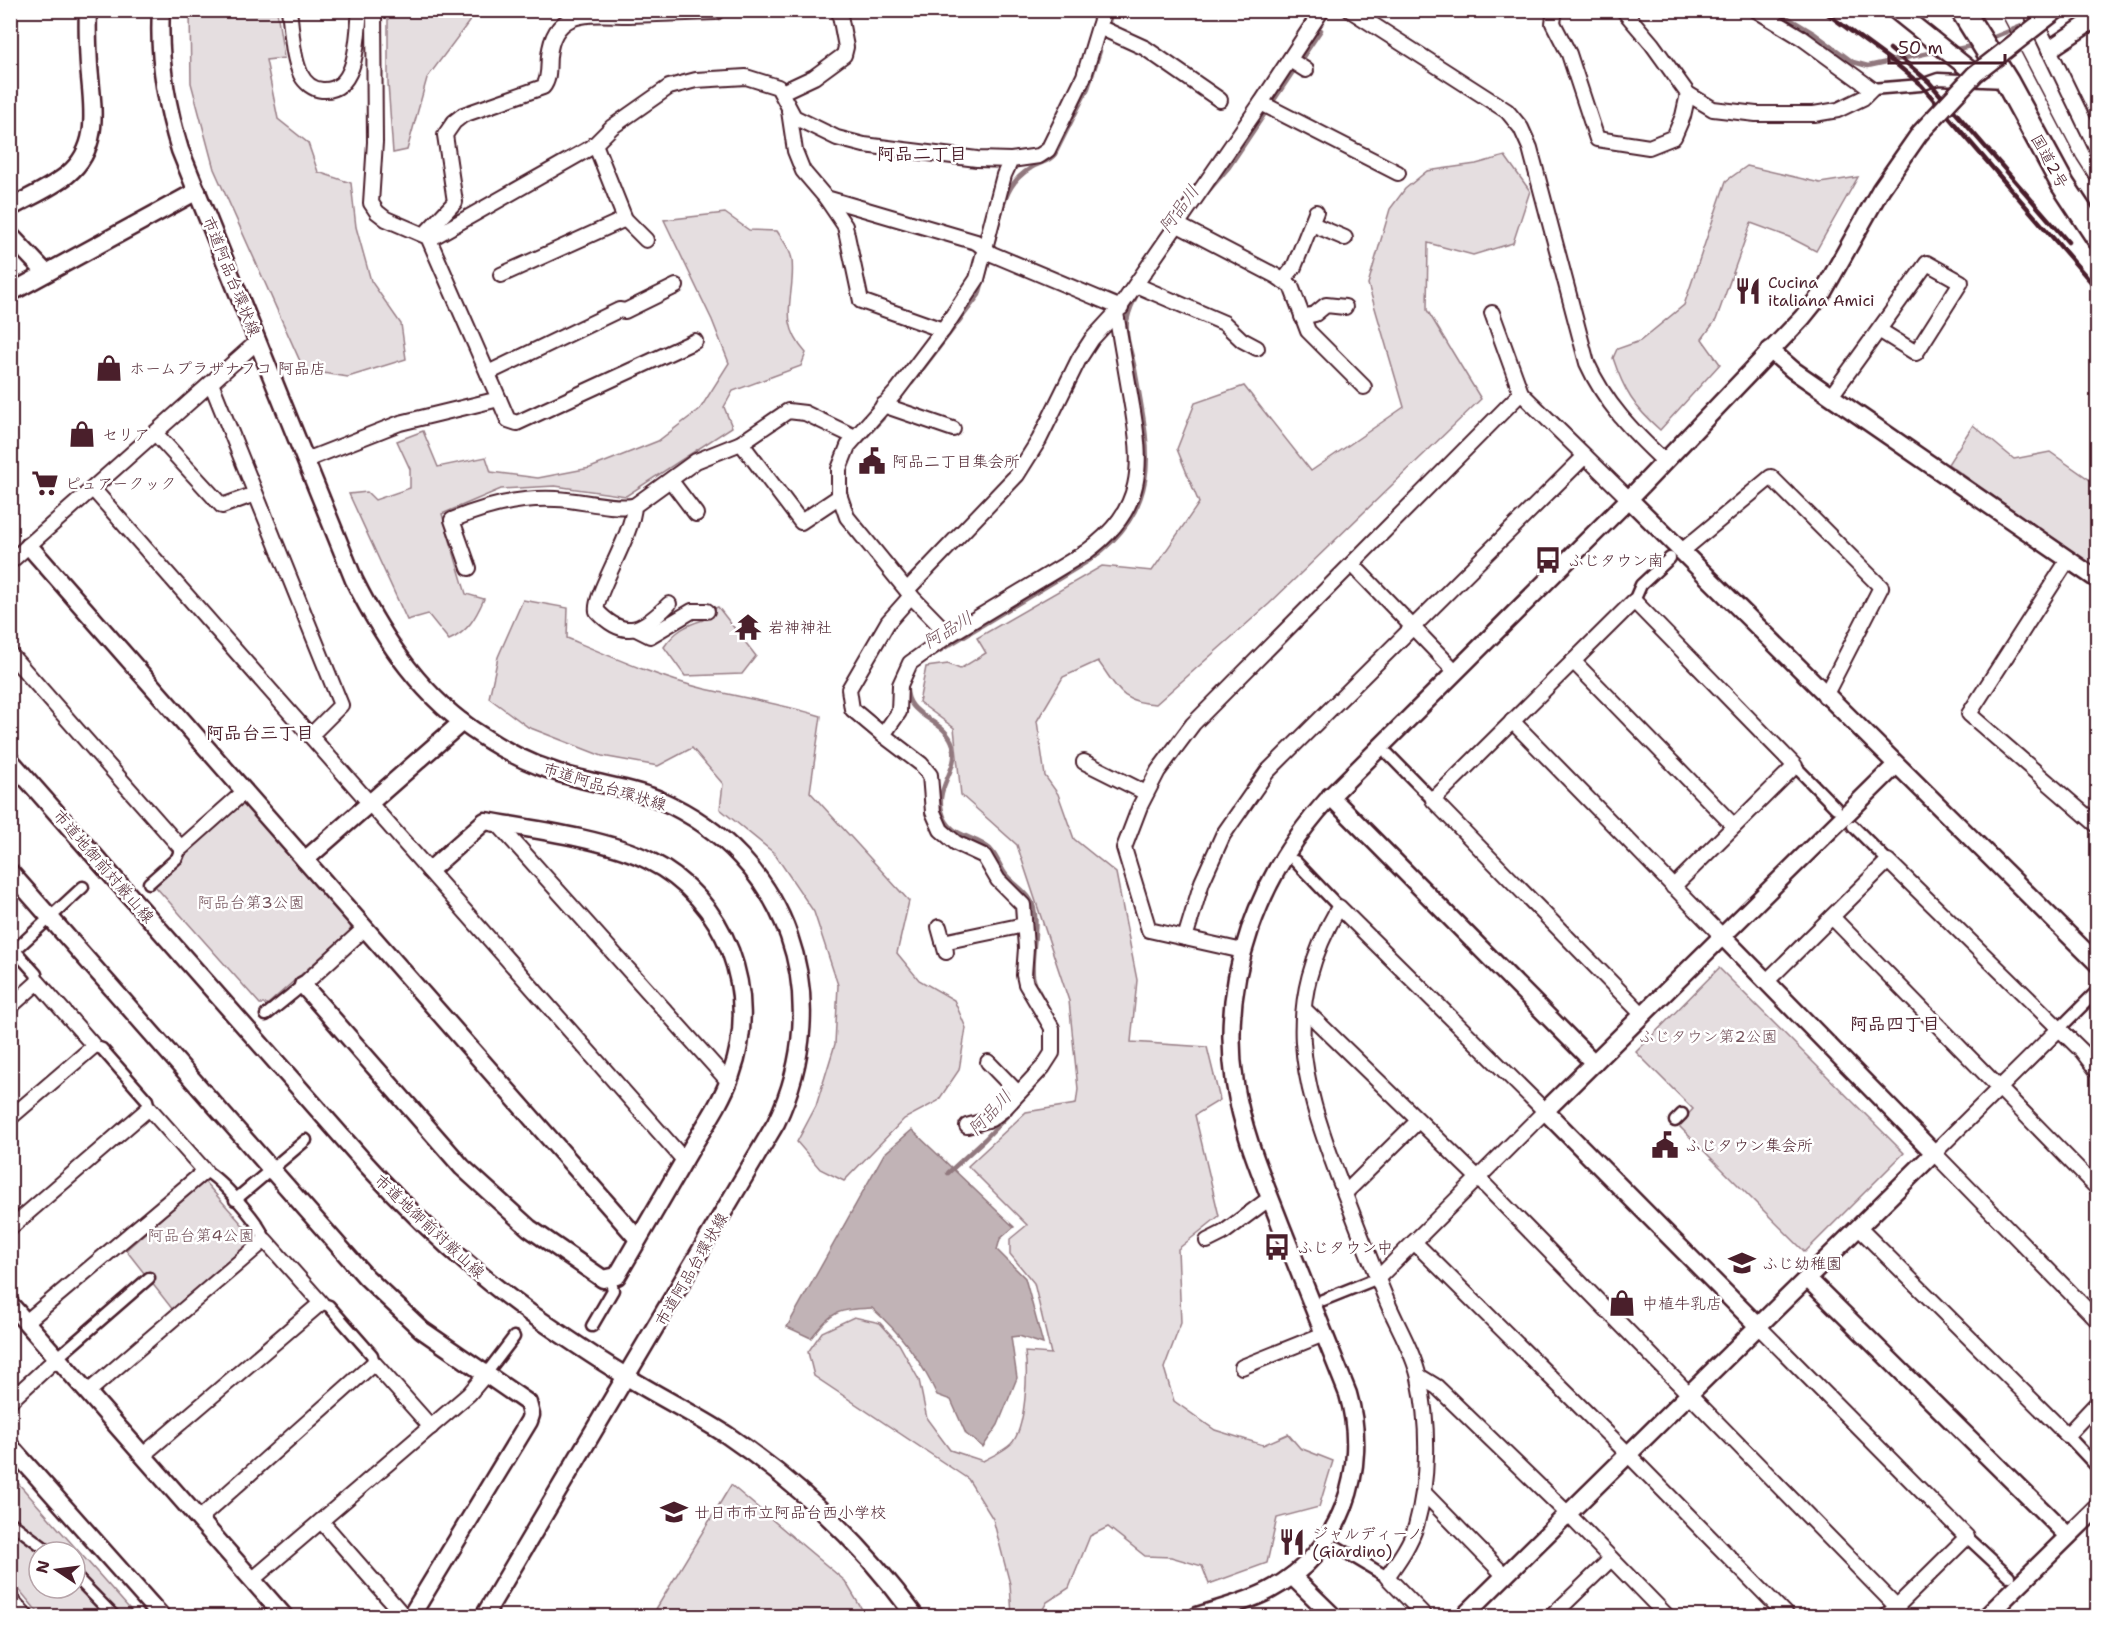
<svg xmlns="http://www.w3.org/2000/svg" width="2108" height="1627" font-family="'Shantell Sans','Klee One',sans-serif">
  <style>
    .green { fill: #e5dee0; stroke: #987e86; stroke-width: 1.5; fill-rule: evenodd }
    .water { fill: #c1b3b6; stroke: #91787e; stroke-width: 1.5 }
    .lines { fill: none; stroke-linecap: round; stroke-linejoin: round }
    .stream { stroke: #91787e; stroke-width: 4.5 }
    .pedestrian-casing { stroke: #4a1f2b; stroke-width: 15 }
    .minor-casing { stroke: #4a1f2b; stroke-width: 18 }
    .tertiary-casing { stroke: #4a1f2b; stroke-width: 21 }
    .trunk-casing { stroke: #4a1f2b; stroke-width: 27 }
    .pedestrian { stroke: #fff; stroke-width: 10 }
    .minor { stroke: #fff; stroke-width: 14 }
    .tertiary { stroke: #fff; stroke-width: 16 }
    .trunk { stroke: #fff; stroke-width: 22 }
    .tram { stroke: #4a1f2b; stroke-width: 1.5 }
    .rail { stroke: #4a1f2b; stroke-width: 4.5 }
    .tertiary-bridge-casing { stroke: #4a1f2b; stroke-width: 21; stroke-linecap: butt }
    .tertiary-bridge { stroke: #fff; stroke-width: 16 }
    .labels { text-anchor: middle; stroke-width: 5; stroke-linejoin: round; paint-order: stroke }
    .street-label { font-size: 16px; fill: #4a1f2b; stroke: #fff }
    .poi-label { font-size: 16px; fill: #4a1f2b; stroke: #fff; text-anchor: start }
    .park-label { font-size: 16px; fill: #714f58; stroke: #fff }
    .neighbourhood-label { font-size: 18px; font-weight: bold; fill: #4a1f2b; stroke: #fff }
    .water-label { font-size: 18px; font-style: italic; fill: #74535c; stroke: #fff }
  </style>
  <rect width="100%" height="100%" fill="#fff"/>
  <filter id="ink" filterUnits="userSpaceOnUse"><feTurbulence type="fractalNoise" baseFrequency=".0167" numOctaves="2"/><feDisplacementMap in="SourceGraphic" scale="12" xChannelSelector="R" yChannelSelector="G"/><feConvolveMatrix kernelMatrix="1 2 1 2 8 2 1 2 1" color-interpolation-filters="sRGB"/></filter>
  <g filter="url(#ink)">
    <g class="green">
      <path d="M190 11H277L284 58 266 60 278 119 308 143 318 172 351 183 356 227 371 281 401 324 406 359 348 377 304 370 214 169 191 83Z"/>
      <path d="M388 11H477L427 78 407 150 393 153 388 83Z"/>
      <path d="M1505 156 1530 191 1513 243 1473 255 1428 243 1427 310 1481 399 1269 604 1156 704C1119 702 1118 688 1098 661L1063 677 1037 721 1045 776 1058 794 1074 839 1116 873 1137 980 1131 1042 1207 1047 1220 1100 1195 1115 1219 1216 1178 1249 1181 1323 1164 1368 1174 1401 1215 1430 1263 1445 1288 1434 1300 1448 1333 1461 1319 1507 1277 1518 1267 1563 1209 1584 1202 1566 1171 1557 1145 1556 1108 1527 1090 1536 1069 1588 1047 1602 1039 1616H1012L1010 1584 993 1519 968 1479 814 1376 808 1352 822 1332 854 1317 880 1323 899 1344 919 1380 927 1419 950 1450 983 1461C992 1456 1004 1451 1011 1444 1026 1429 1028 1372 1025 1352L1051 1354 1034 1283 1010 1254V1239L1027 1225 968 1166 1026 1112 1076 1104 1078 1089 1069 1001 1017 845 961 795 954 728 919 702 926 667 948 664 960 669 986 653 977 638 1102 566 1152 571 1199 503 1177 449 1195 403 1244 386 1311 471 1404 407 1368 284 1390 209 1405 189 1427 171 1476 164Z"/>
      <path d="M1747 166 1820 183 1858 177 1816 251 1789 237 1751 223 1716 320 1702 339 1720 364 1660 430C1634 407 1624 391 1613 358L1617 349 1640 341 1684 305 1726 181Z"/>
      <path d="M725 213 749 230 777 231C782 239 791 250 792 260 796 297 776 319 806 353L801 366 733 391 724 407 732 427 626 496 555 486 501 489 442 514 466 594 484 599C476 617 468 632 449 640L428 614 407 620 349 494 367 492 375 500 410 488V469L397 441 423 431 438 467 486 457 491 472 538 478 590 468 658 441 700 409 729 363 712 320 664 220Z"/>
      <path d="M1973 425 2014 459 2050 452 2097 485V569L1948 464Z"/>
      <path d="M523 600 568 608 567 638C612 657 657 677 705 689 744 698 783 704 821 716L810 792 909 901 897 953 919 980 954 1000 966 1028 959 1070 938 1101 904 1119 844 1181 820 1169 797 1142 816 1106 835 1044 838 985 814 912 774 853 720 809 723 784 692 748 658 766 602 756 528 727 489 698 498 657Z"/>
      <path d="M718 607 756 656 742 674 685 676 664 647C674 632 686 625 703 620L707 611Z"/>
      <path d="M240 805 246 806 351 925 350 931 268 1004H260L155 886 156 879Z"/>
      <path d="M1719 968 1904 1153 1805 1252 1678 1125 1693 1109 1636 1052Z"/>
      <path d="M204 1181 255 1239 173 1310 126 1250Z"/>
      <path d="M10 1474 136 1616H41L11 1580ZM39 1552H75V1588H39Z"/>
      <path d="M731 1485 845 1581 866 1616H669L656 1609Z"/>
    </g>
    <path class="water" d="M912 1130 1014 1227 1000 1239 997 1250 1025 1278 1043 1344 1019 1336 1011 1337 1017 1378 998 1425 983 1447 966 1434 951 1400 937 1395C921 1360 901 1334 872 1308 836 1310 834 1310 811 1338L787 1327 884 1154Z"/>
    <g class="lines">
      <g class="stream">
        <path d="M1775 10 1815 34 1853 62 1868 66 1938 51"/>
        <path d="M1109 22 1112 10"/>
        <path d="M1989 39 2029 23"/>
        <path d="M1952 50 1976 45"/>
        <path d="M1204 196 1229 167 1321 30"/>
        <path d="M994 240C1002 212 1004 183 1031 168 1040 162 1048 163 1055 154L1088 88 1100 51"/>
        <path d="M912 383 979 295 989 260"/>
        <path d="M861 442 883 418"/>
        <path d="M931 656 1090 560C1165 505 1149 449 1135 370 1132 353 1125 338 1127 321 1132 291 1165 256 1181 230"/>
        <path d="M907 683C903 719 945 717 953 745 960 769 935 786 942 811 949 838 973 834 990 849 998 857 1000 868 1007 876 1014 884 1024 890 1030 899 1042 917 1030 954 1033 976 1035 989 1047 1005 1053 1017"/>
        <path d="M1058 1027V1051"/>
        <path d="M948 1173 985 1139 1011 1112"/>
      </g>
      <defs>
        <g id="pedestrian">
          <path d="M1872 89 1921 85 1938 79 2006 82"/>
          <path d="M1634 601 1641 585 1670 558"/>
          <path d="M1388 754 1433 800"/>
          <path d="M1795 766 1836 808"/>
          <path d="M1853 826 1888 861"/>
          <path d="M1295 861 1339 907"/>
          <path d="M149 883 177 858 181 848"/>
          <path d="M11 946 36 974 38 982"/>
          <path d="M15 950 83 887"/>
          <path d="M266 1015 303 985"/>
          <path d="M2059 1029 2098 990"/>
          <path d="M94 1046 102 1049 147 1100 149 1108"/>
          <path d="M1675 1121 1682 1114"/>
          <path d="M205 1171C220 1178 261 1224 265 1240"/>
          <path d="M235 1200 306 1140"/>
          <path d="M1323 1300 1378 1278"/>
          <path d="M321 1303 329 1306 372 1355 374 1363"/>
          <path d="M592 1326 613 1290 610 1278"/>
          <path d="M57 1358 149 1278"/>
          <path d="M485 1375 514 1337"/>
          <path d="M2067 1435 2098 1468"/>
          <path d="M10 1522 50 1552"/>
          <path d="M1967 1537 2009 1576"/>
          <path d="M1337 1547 1387 1577"/>
          <path d="M75 1576 114 1616"/>
          <path d="M10 1596 28 1616"/>
        </g>
        <g id="minor">
          <path d="M289 10C292 30 292 56 301 75 305 83 313 89 322 90 359 93 357 34 360 10"/>
          <path d="M1350 10 1507 111 1521 128 1530 148 1587 363C1605 403 1632 431 1664 461"/>
          <path d="M1555 10 1553 23 1569 54 1597 139 1649 147 1674 137 1683 116 1688 94"/>
          <path d="M1623 10 1652 44 1688 94 1713 109 1756 114H1814L1838 110 1863 98 1872 89 1802 38 1756 10"/>
          <path d="M2030 10 2098 151"/>
          <path d="M628 15 716 12"/>
          <path d="M1099 27 1145 48 1220 100"/>
          <path d="M1290 60 1306 70"/>
          <path d="M782 92 814 77 844 55 846 47 839 10"/>
          <path d="M1261 103 1398 173"/>
          <path d="M789 111 795 151 803 171 826 198 976 242 992 254 1121 308"/>
          <path d="M595 144 625 219 646 240"/>
          <path d="M826 198 845 226 861 301 943 330"/>
          <path d="M1176 224 1276 276 1291 286 1308 331 1364 387"/>
          <path d="M1312 224 1345 238"/>
          <path d="M425 234 455 202 445 135 454 122 463 115 543 87C550 79 548 66 549 56 554 7 591 15 628 15V10"/>
          <path d="M430 239 592 147 612 127 669 87 696 80 746 77 778 87 794 117 837 138 864 145 977 159 1011 160"/>
          <path d="M501 275 625 219"/>
          <path d="M1283 281 1294 267 1316 212"/>
          <path d="M1136 285 1224 323 1242 340 1257 348"/>
          <path d="M1492 313 1521 393 1629 499"/>
          <path d="M1302 317 1315 314 1326 305 1345 307"/>
          <path d="M488 373 619 310 625 311 676 286"/>
          <path d="M211 383 341 705 311 735"/>
          <path d="M1831 396 1927 263 1961 282 1916 353 1879 330"/>
          <path d="M499 399 508 420 517 423 695 341"/>
          <path d="M883 405 953 429"/>
          <path d="M155 433 222 506 255 494"/>
          <path d="M741 443 801 522 840 496"/>
          <path d="M306 460 400 423 499 399 428 237 386 219 377 212 371 203 375 142 374 10"/>
          <path d="M671 481 696 514"/>
          <path d="M93 489 684 1160"/>
          <path d="M1682 551 1771 477 1881 587 1825 696"/>
          <path d="M2068 560 1969 714 2098 826"/>
          <path d="M10 562 258 341"/>
          <path d="M1352 564 1455 671"/>
          <path d="M469 568 452 520C485 506 519 497 556 499 582 500 607 509 634 506"/>
          <path d="M907 590 1017 475 1039 440 1079 359 1092 339 1116 313"/>
          <path d="M669 604C644 629 626 642 597 611 593 596 633 535 634 506L696 461 741 443 788 411 805 413 855 437"/>
          <path d="M638 630 650 636 692 611H707"/>
          <path d="M949 635 913 598 847 517 839 494V469L848 446 896 392 943 330 977 279 1004 175 1011 160 1039 156 1048 150 1084 76 1104 10"/>
          <path d="M10 654 181 848 245 791"/>
          <path d="M1573 661 1734 826"/>
          <path d="M1512 721 1722 936"/>
          <path d="M883 735 852 709 849 689 888 622 911 596"/>
          <path d="M1084 762 1146 793"/>
          <path d="M497 823 729 1082"/>
          <path d="M1832 917 2098 1189"/>
          <path d="M939 927 946 952"/>
          <path d="M1185 938 1202 882 1223 835 1267 772 1585 456"/>
          <path d="M943 942 1024 925"/>
          <path d="M1243 951 1149 930 1124 848 1140 806 1158 771 1193 724 1521 393"/>
          <path d="M1766 982 1888 861 2082 1051 2098 1072"/>
          <path d="M303 985 365 928"/>
          <path d="M10 1007 38 982 94 1046 10 1118"/>
          <path d="M1304 1009 1478 1178 1897 1607"/>
          <path d="M1643 1015 1433 800 1634 601 1795 766 1673 887"/>
          <path d="M2059 1029 1934 1153 2098 1321"/>
          <path d="M988 1062 1018 1093"/>
          <path d="M967 1126 991 1119 1003 1110 1043 1067 1052 1053V1028L1026 984 1024 975 1026 948 1023 905 998 880 984 856 956 843 941 830 933 812 930 775 921 764 883 735 899 712 900 685 910 663 949 635 1086 552C1145 509 1143 467 1131 400 1126 371 1121 342 1116 313L1261 103 1322 10"/>
          <path d="M1345 1193 1417 1122"/>
          <path d="M1858 1227 2067 1435 2098 1402"/>
          <path d="M10 1228 149 1108 205 1171 26 1322"/>
          <path d="M1207 1241 1223 1233 1270 1198"/>
          <path d="M1414 1242 1619 1445 1787 1616"/>
          <path d="M1378 1278 1545 1111 1339 907C1282 1006 1300 1075 1338 1176 1353 1215 1368 1255 1384 1294 1394 1321 1413 1350 1419 1378 1429 1425 1429 1480 1416 1526 1410 1545 1398 1561 1387 1577L1425 1616"/>
          <path d="M1758 1326 1967 1537 1887 1616"/>
          <path d="M1242 1367 1324 1334"/>
          <path d="M1419 1376 1437 1387 1568 1514 1667 1616"/>
          <path d="M88 1392 265 1240 321 1303 143 1455"/>
          <path d="M10 1401 57 1358"/>
          <path d="M1424 1493 1505 1576"/>
          <path d="M199 1519 374 1363 431 1427"/>
          <path d="M321 1521 404 1616"/>
          <path d="M252 1580 469 1394 485 1375"/>
          <path d="M1552 1616 1611 1559"/>
        </g>
        <g id="tertiary">
          <path d="M161 10C158 58 166 104 180 150L354 580C385 642 423 699 482 736 512 756 546 771 581 779 607 786 635 789 660 800 789 857 836 997 776 1123L484 1616"/>
          <path d="M1895 10 1975 74"/>
          <path d="M2050 49 2098 17"/>
          <path d="M10 208C29 197 51 188 67 175 102 147 92 105 89 66 88 48 87 29 88 10"/>
          <path d="M10 235 46 273"/>
          <path d="M10 293 197 191"/>
          <path d="M1770 350 1793 370 2098 580"/>
          <path d="M1629 499 2098 964"/>
          <path d="M29 546 638 1239"/>
          <path d="M10 760 366 1164C416 1219 470 1270 530 1313 562 1335 595 1358 629 1378 661 1398 695 1414 727 1435 799 1484 864 1546 915 1616"/>
          <path d="M1330 796 1594 1063"/>
          <path d="M305 860 462 722"/>
          <path d="M10 872 366 1277 422 1330 528 1403 531 1415 529 1421 411 1616"/>
          <path d="M303 985 462 1167 529 1228 603 1279 617 1276C642 1233 667 1190 692 1147 706 1124 722 1101 731 1075 761 993 727 899 648 860 607 839 532 829 485 821L430 870"/>
          <path d="M1807 1278 2068 1536"/>
          <path d="M10 1304 284 1616"/>
          <path d="M1758 1326 1545 1111 1895 766"/>
          <path d="M10 1446 161 1616"/>
          <path d="M1292 1576 1333 1616"/>
          <path d="M1197 1616C1221 1608 1248 1602 1270 1590 1341 1553 1370 1469 1348 1394 1326 1338 1303 1282 1281 1226 1263 1179 1243 1134 1235 1084 1219 978 1259 874 1330 797L1629 499 1802 318 1823 292 1881 189 1920 133"/>
          <path d="M1464 1616 1934 1153 1722 936"/>
          <path d="M1987 1616 2098 1507"/>
        </g>
        <path id="trunk" d="M1962 10 2007 82 2063 185 2098 238"/>
      </defs>
      <use href="#pedestrian" class="pedestrian-casing"/>
      <use href="#minor" class="minor-casing"/>
      <use href="#tertiary" class="tertiary-casing"/>
      <use href="#trunk" class="trunk-casing"/>
      <use href="#pedestrian" class="pedestrian"/>
      <use href="#minor" class="minor"/>
      <use href="#tertiary" class="tertiary"/>
      <use href="#trunk" class="trunk"/>
      <path class="tram" d="M1999 10 2077 159 2098 192"/>
      <g class="rail">
        <path d="M1822 10 1896 64 1921 85 2098 290"/>
        <path d="M1890 49 1929 82 2068 242"/>
      </g>
      <defs>
        <path id="tertiary-bridge" d="M1920 133 1975 74 2057 10"/>
      </defs>
      <use href="#tertiary-bridge" class="tertiary-bridge-casing"/>
      <use href="#tertiary-bridge" class="tertiary-bridge"/>
    </g>
  </g>
  <defs>
    <symbol id="restaurant-bare" viewBox="-9 -9 18 18"><path d="M-5-6h1v4h1v-4h1v4h1v-4h1v5L-1.5 .5V6h-2V.5L-5-1ZM5-6V6H3V1.5H1.5Q1.5-4 5-6Z" fill="#4a1f2b" stroke="#fff" stroke-width="2.5" paint-order="stroke"/></symbol>
    <symbol id="shop-bare" viewBox="-9 -9 18 18"><path d="M-5-2.5h2.3a2.7 3.5 0 0 1 5.4 0H5L5.5 6h-11ZM-1.5-2.5h3a1.5 2.3 0 0 0-3 0Z" fill="#4a1f2b" stroke="#fff" stroke-width="2.5" paint-order="stroke"/></symbol>
    <symbol id="civic-bare" viewBox="-9 -9 18 18"><path d="M-.6-6.5H3V-4.5H.6V-3L4-1V1h2V6H-6V1h2V-1L-.6-3ZM-1.2 2.5V6h2.4V2.5Z" fill="#4a1f2b" stroke="#fff" stroke-width="2.5" paint-order="stroke"/></symbol>
    <symbol id="supermarket-bare" viewBox="-9 -9 18 18"><path d="M-6-5.5h2.5l.6 2H6L4.5 2H-2.5L-4.4-4H-6ZM-1.5 3.2a1.3 1.3 0 1 0 .1 0ZM3 3.2a1.3 1.3 0 1 0 .1 0Z" fill="#4a1f2b" stroke="#fff" stroke-width="2.5" paint-order="stroke"/></symbol>
    <symbol id="bus-bare" viewBox="-9 -9 18 18"><path d="M-5-6H5V4H4V6H2V4H-2V6H-4V4H-5ZM-3.5-4V0h7V-4ZM-3.5 1.2v1.5H-2V1.2ZM2 1.2v1.5H3.5V1.2Z" fill="#4a1f2b" stroke="#fff" stroke-width="2.5" paint-order="stroke"/></symbol>
    <symbol id="temple-bare" viewBox="-9 -9 18 18"><path d="M0-6L5-2H3V0L6.5 2.5H4V6H1.5V3h-3V6H-4V2.5H-6.5L-3 0V-2H-5Z" fill="#4a1f2b" stroke="#fff" stroke-width="2.5" paint-order="stroke"/></symbol>
    <symbol id="school-bare" viewBox="-9 -9 18 18"><path d="M0-5L7-2L0 1L-7-2ZM-4 1L0 2.5L4 1V4Q0 6-4 4Z" fill="#4a1f2b" stroke="#fff" stroke-width="2.5" paint-order="stroke"/></symbol>
  </defs>
  <g fill-rule="evenodd">
    <use href="#restaurant-bare" x="1729" y="272" width="38" height="38"/>
    <use href="#shop-bare" x="90" y="349" width="38" height="38"/>
    <use href="#shop-bare" x="63" y="415" width="38" height="38"/>
    <use href="#civic-bare" x="853" y="442" width="38" height="38"/>
    <use href="#supermarket-bare" x="26" y="464" width="38" height="38"/>
    <use href="#bus-bare" x="1529" y="541" width="38" height="38"/>
    <use href="#temple-bare" x="729" y="608" width="38" height="38"/>
    <use href="#civic-bare" x="1646" y="1126" width="38" height="38"/>
    <use href="#bus-bare" x="1258" y="1228" width="38" height="38"/>
    <use href="#school-bare" x="1723" y="1244" width="38" height="38"/>
    <use href="#shop-bare" x="1603" y="1284" width="38" height="38"/>
    <use href="#school-bare" x="655" y="1493" width="38" height="38"/>
    <use href="#restaurant-bare" x="1273" y="1523" width="38" height="38"/>
  </g>
  <g class="labels">
    <g class="street-label">
      <text transform="translate(2050 161) rotate(61)" y="6">国道2号</text>
      <text transform="translate(232 276) rotate(68)" y="6">市道阿品台環状線</text>
      <text transform="translate(605 786) rotate(17)" y="6">市道阿品台環状線</text>
      <text transform="translate(104 866) rotate(49)" y="6">市道地御前対厳山線</text>
      <text transform="translate(430 1226) rotate(43)" y="6">市道地御前対厳山線</text>
      <text transform="translate(691 1269) rotate(-60)" y="6">市道阿品台環状線</text>
    </g>
    <g class="poi-label">
      <text x="1768" y="288">Cucina<tspan x="1768" dy="18">italiana Amici</tspan></text>
      <text x="129" y="374">ホームプラザナフコ 阿品店</text>
      <text x="102" y="440">セリア</text>
      <text x="892" y="467">阿品二丁目集会所</text>
      <text x="65" y="489">ピュアークック</text>
      <text x="1568" y="566">ふじタウン南</text>
      <text x="768" y="633">岩神神社</text>
      <text x="1685" y="1151">ふじタウン集会所</text>
      <text x="1297" y="1253">ふじタウン中</text>
      <text x="1762" y="1269">ふじ幼稚園</text>
      <text x="1642" y="1309">中植牛乳店</text>
      <text x="694" y="1518">廿日市市立阿品台西小学校</text>
      <text x="1312" y="1539">ジャルディーノ<tspan x="1312" dy="18">(Giardino)</tspan></text>
    </g>
    <g class="park-label">
      <text x="251" y="908">阿品台第3公園</text>
      <text x="1708" y="1042">ふじタウン第2公園</text>
      <text x="201" y="1241">阿品台第4公園</text>
    </g>
    <g class="neighbourhood-label">
      <text x="922" y="160">阿品二丁目</text>
      <text x="260" y="739">阿品台三丁目</text>
      <text x="1895" y="1030">阿品四丁目</text>
    </g>
    <g class="water-label">
      <text transform="translate(1179 209) rotate(-54)" y="6">阿品川</text>
      <text transform="translate(948 630) rotate(-31)" y="6">阿品川</text>
      <text transform="translate(990 1113) rotate(-47)" y="6">阿品川</text>
    </g>
  </g>
  <rect width="2108" height="1627" fill="none" stroke="#fff" stroke-width="36"/>
  <rect x="18" y="18" width="2072" height="1591" fill="none" stroke="#4a1f2b" stroke-width="2" filter="url(#ink)"/>
  <g transform="translate(57 1570) rotate(283)"><circle r="28" fill="#ffffff" stroke="#b7a5aa" stroke-width="1.5"/>
  <path d="M0-4.5L10 22L0 15L-10 22Z" fill="#4a1f2b"/>
  <text y="-9" font-size="16" font-weight="bold" text-anchor="middle" fill="#4a1f2b">N</text>
  </g>
  <path d="M1889 54v9h116v-9" fill="none" stroke="#4a1f2b" stroke-width="3"/>
  <text x="1898" y="54" font-size="18" fill="#4a1f2b" stroke="#ffffff" stroke-width="4.5" paint-order="stroke">50 m</text>
</svg>
